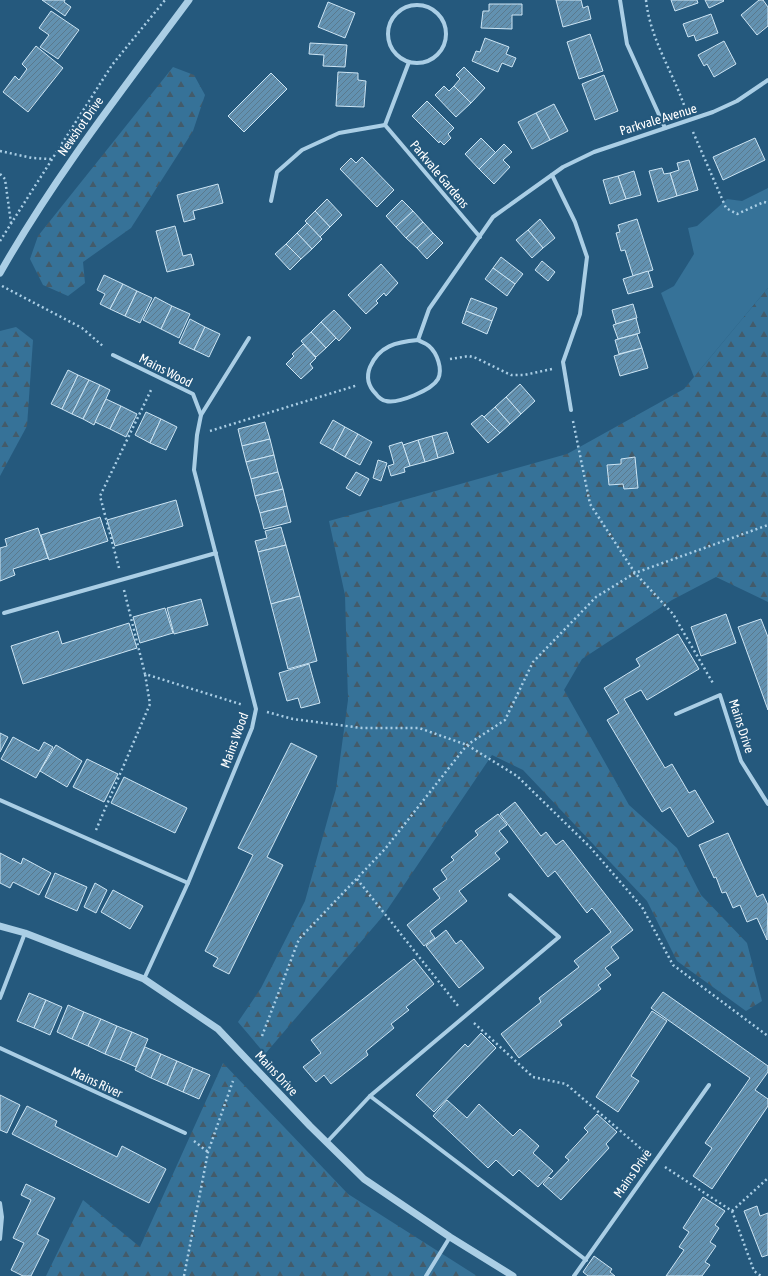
<svg xmlns="http://www.w3.org/2000/svg" width="768" height="1276" font-family="'Asap Condensed',sans-serif">
  <style>
    .green { fill: #367298 }
    .forest { fill: url(#forest-firs) }
    .building { fill: url(#building-hatch); stroke: #cde5f4 }
    .lines { fill: none; stroke-linecap: round; stroke-linejoin: round }
    .path { stroke: #aacee5; stroke-width: 2.5; stroke-dasharray: 2 3; stroke-linecap: butt }
    .minor { stroke: #aacee5; stroke-width: 4 }
    .tertiary { stroke: #aacee5; stroke-width: 7 }
    .labels { text-anchor: middle; stroke-width: 4; stroke-linejoin: round; paint-order: stroke }
    .street-label { font-size: 13px; fill: #fff; stroke: #25597d }
  </style>
  <defs>
    <pattern id="forest-firs" width="22" height="20" patternUnits="userSpaceOnUse"><rect width="22" height="20" fill="#367298"/><path d="M5 1l3.5 6h-7zM16 11l3.5 6h-7z" fill="#435b6a"/></pattern>
    <pattern id="building-hatch" width="6" height="6" patternUnits="userSpaceOnUse"><rect width="6" height="6" fill="#6291b0"/><path d="M-1 1l2-2M0 6l6-6M5 7l2-2" fill="none" stroke="#5a798d"/></pattern>
  </defs>
  <rect width="100%" height="100%" fill="#25597d"/>
  <path class="green" d="M768 188V288L694 377 661 293 674 286 694 254 688 228 697 226 727 199 742 201Z"/>
  <g class="forest">
    <path d="M173 67 194 75 205 95 193 131 131 228 83 262 85 283 68 296 43 285 30 259 38 236Z"/>
    <path d="M768 288V602L716 577 672 600 582 659 564 690 629 805 677 848 701 895 747 943 762 1001 746 1011 677 961 647 901 523 770 492 755 383 916 265 1054 238 1022 261 988 305 901 336 789 348 700 345 595 329 521 567 454 684 389Z"/>
    <path d="M16 327 33 340 27 426 0 476V331Z"/>
    <path d="M223 1063 348 1194 477 1276H46L83 1200 140 1247Z"/>
  </g>
  <g class="building">
    <path d="M42 0H65L64 2 71 7 65 16Z"/>
    <path d="M556 0H581L583 8 588 6 591 19 563 27Z"/>
    <path d="M671 0H697L698 3 675 11Z"/>
    <path d="M705 0H723L724 1 709 8Z"/>
    <path d="M759 0H763L768 7V26L757 35 741 15Z"/>
    <path d="M328 2 355 13 345 38 318 27Z"/>
    <path d="M489 4H522V15H512V29L481 28 483 11H489Z"/>
    <path d="M51 11 79 30 58 59 40 47 49 35 39 28Z"/>
    <path d="M711 14 718 33 696 41 694 35 688 37 683 24Z"/>
    <path d="M590 34 603 71 579 79 567 42Z"/>
    <path d="M485 38 509 47 506 54 516 58 512 67 502 63 498 72 472 61 476 51 480 52Z"/>
    <path d="M724 41 736 64 714 77 707 64 704 66 698 55Z"/>
    <path d="M310 43 347 45 345 67 323 66 324 55 309 54Z"/>
    <path d="M36 46 63 68 28 112 3 92 15 76 19 80 27 69 22 64Z"/>
    <path d="M464 67 485 88 471 103 454 86 460 79 456 75Z"/>
    <path d="M338 72 358 73V80L366 81 364 107 336 106Z"/>
    <path d="M271 73 287 89 244 132 228 116Z"/>
    <path d="M604 75 618 111 595 120 582 84Z"/>
    <path d="M444 86 449 91 454 86 471 103 456 117 435 95Z"/>
    <path d="M427 101 454 128 448 134 451 138 444 145 440 141 439 143 412 116Z"/>
    <path d="M554 104 568 131 550 140 536 113Z"/>
    <path d="M536 113 550 140 532 149 518 122Z"/>
    <path d="M481 138 496 153 479 169 465 154Z"/>
    <path d="M755 138 765 160 723 180 713 157Z"/>
    <path d="M504 144 512 152 503 160 510 167 494 184 479 169Z"/>
    <path d="M362 157 394 190 377 207 340 169 351 158 356 163Z"/>
    <path d="M689 160 698 190 677 196 670 173 679 170 677 163Z"/>
    <path d="M662 168 664 174 670 173 677 196 658 202 649 171Z"/>
    <path d="M634 171 641 195 626 199 618 176Z"/>
    <path d="M618 176 626 199 610 204 603 180Z"/>
    <path d="M218 184 223 203 193 211 195 219 184 222 177 195Z"/>
    <path d="M327 199 342 215 330 227 315 211Z"/>
    <path d="M402 200 413 211 396 227 386 216Z"/>
    <path d="M315 211 330 227 320 237 305 221Z"/>
    <path d="M413 211 423 222 406 238 396 227Z"/>
    <path d="M540 219 555 238 543 248 528 230Z"/>
    <path d="M637 219 653 270 633 276 625 250 621 251 616 233 620 232 618 225Z"/>
    <path d="M423 222 433 233 417 248 406 238Z"/>
    <path d="M307 223 322 239 312 249 297 233Z"/>
    <path d="M175 226 183 256 191 254 194 265 167 272 156 231Z"/>
    <path d="M528 230 543 248 532 258 516 240Z"/>
    <path d="M297 233 312 249 301 259 286 244Z"/>
    <path d="M433 233 443 243 427 259 417 248Z"/>
    <path d="M286 244 301 259 290 270 275 254Z"/>
    <path d="M501 257 523 274 515 284 493 268Z"/>
    <path d="M542 261 555 272 548 281 535 270Z"/>
    <path d="M381 264 398 283 386 296 384 293 376 301 378 303 366 314 348 295Z"/>
    <path d="M493 268 515 284 507 296 485 279Z"/>
    <path d="M648 271 653 287 628 294 623 279Z"/>
    <path d="M104 275 123 284 110 309 100 304 105 294 97 290Z"/>
    <path d="M123 284 137 291 125 316 110 309Z"/>
    <path d="M137 291 152 298 140 323 125 316Z"/>
    <path d="M155 297 172 306 161 329 143 320Z"/>
    <path d="M471 298 497 308 492 321 466 311Z"/>
    <path d="M633 304 637 318 616 324 612 310Z"/>
    <path d="M172 306 190 314 179 338 161 329Z"/>
    <path d="M334 310 351 328 339 341 321 322Z"/>
    <path d="M466 311 492 321 487 334 462 323Z"/>
    <path d="M636 318 640 333 618 339 613 325Z"/>
    <path d="M190 319 205 327 194 350 179 343Z"/>
    <path d="M321 322 336 338 326 348 311 332Z"/>
    <path d="M205 327 220 334 209 357 194 350Z"/>
    <path d="M311 332 326 348 316 357 301 341Z"/>
    <path d="M637 334 642 348 619 354 615 340Z"/>
    <path d="M303 344 316 358 310 364 313 368 301 379 286 364 294 356 292 354Z"/>
    <path d="M642 348 648 368 620 376 614 356Z"/>
    <path d="M68 370 78 375 62 409 51 404Z"/>
    <path d="M78 375 89 380 72 414 62 409Z"/>
    <path d="M89 380 100 385 83 419 72 414Z"/>
    <path d="M520 384 535 401 521 414 506 397Z"/>
    <path d="M100 385 110 390 94 425 83 419Z"/>
    <path d="M506 397 521 414 510 424 495 407Z"/>
    <path d="M106 399 121 406 110 429 95 422Z"/>
    <path d="M121 406 137 414 126 437 110 429Z"/>
    <path d="M495 407 510 424 500 433 484 417Z"/>
    <path d="M146 412 161 419 150 443 135 435Z"/>
    <path d="M482 415 500 433 488 443 471 424Z"/>
    <path d="M161 419 177 427 166 450 150 443Z"/>
    <path d="M333 420 345 427 333 450 320 443Z"/>
    <path d="M265 422 270 439 242 446 238 429Z"/>
    <path d="M345 427 358 434 345 457 333 450Z"/>
    <path d="M447 432 454 453 438 458 432 436Z"/>
    <path d="M358 434 372 442 360 465 345 457Z"/>
    <path d="M432 436 438 458 425 462 418 440Z"/>
    <path d="M270 439 274 455 246 462 242 446Z"/>
    <path d="M418 440 425 462 410 466 403 445Z"/>
    <path d="M402 442 410 466 404 468 405 472 391 476 388 466 394 464 389 446Z"/>
    <path d="M274 455 278 472 251 479 246 462Z"/>
    <path d="M635 457 638 488 624 489 623 484 609 485 607 465 621 464V459Z"/>
    <path d="M378 460 387 463 381 481 373 478Z"/>
    <path d="M278 472 283 489 255 496 251 479Z"/>
    <path d="M356 472 369 479 360 496 346 488Z"/>
    <path d="M283 489 287 506 260 513 255 496Z"/>
    <path d="M176 500 183 526 115 546 107 520Z"/>
    <path d="M287 506 291 522 264 529 260 513Z"/>
    <path d="M100 517 108 541 49 560 41 535Z"/>
    <path d="M281 527 286 545 258 552 255 541 267 538 265 531Z"/>
    <path d="M38 528 48 558 13 569 15 575 0 581V548L7 546 5 539Z"/>
    <path d="M286 545 300 596 271 604 258 552Z"/>
    <path d="M300 596 317 661 288 669 271 604Z"/>
    <path d="M201 599 208 625 174 634 167 608Z"/>
    <path d="M165 608 173 633 140 643 133 617Z"/>
    <path d="M726 614 736 643 701 656 691 627Z"/>
    <path d="M761 619 768 637V710L738 627Z"/>
    <path d="M129 623 137 648 23 684 11 646 58 631 62 644Z"/>
    <path d="M678 634 699 669 647 700 641 690 624 699 665 768 672 764 689 793 695 790 714 822 688 837 670 807 662 812 607 720 619 713 604 688 640 666 636 659Z"/>
    <path d="M309 664 320 703 301 708 298 698 287 701 279 673Z"/>
    <path d="M0 733 8 737 0 752Z"/>
    <path d="M13 737 39 751 44 742 53 747 36 778 1 759Z"/>
    <path d="M291 743 317 756 267 857 283 865 229 974 213 966 218 958 205 951 253 855 238 848Z"/>
    <path d="M56 745 82 761 67 787 40 771Z"/>
    <path d="M87 759 118 774 104 802 73 787Z"/>
    <path d="M124 777 187 808 175 833 111 803Z"/>
    <path d="M515 802 541 836 546 832 556 845 563 840 633 930 611 947 619 958 605 968 611 975 598 985 601 989 559 1021 562 1025 519 1058 501 1034 541 1002 539 998 579 967 574 961 611 932 592 908 587 913 555 871 548 877 500 814Z"/>
    <path d="M498 814 507 825 499 831 508 842 495 853 500 859 459 891 467 901 430 931 435 938 424 946 407 925 440 898 433 889 447 879 441 870 454 860 451 857 478 835 475 831Z"/>
    <path d="M728 833 757 897 763 894 768 905 767 940 757 918 747 922 740 905 733 908 726 892 722 893 716 877 714 878 699 845Z"/>
    <path d="M0 853 21 864 23 858 51 873 39 895 13 882 10 888 0 883Z"/>
    <path d="M55 873 87 887 77 911 45 897Z"/>
    <path d="M95 883 107 890 96 913 84 907Z"/>
    <path d="M113 890 143 906 130 929 101 912Z"/>
    <path d="M446 930 456 944 461 940 484 968 459 988 426 946Z"/>
    <path d="M414 959 434 984 406 1007 409 1010 391 1024 394 1028 366 1051 368 1055 331 1084 324 1075 316 1082 303 1067 321 1053 311 1040Z"/>
    <path d="M663 992 768 1066V1072L755 1090 768 1099V1106L712 1189 693 1176 712 1148 705 1143 750 1078 651 1008Z"/>
    <path d="M29 993 46 1000 34 1028 17 1021Z"/>
    <path d="M46 1000 62 1007 50 1035 34 1028Z"/>
    <path d="M68 1005 84 1012 72 1039 57 1032Z"/>
    <path d="M652 1011 667 1021 631 1076 639 1081 618 1112 596 1097Z"/>
    <path d="M84 1012 101 1019 88 1046 72 1039Z"/>
    <path d="M101 1019 117 1026 105 1054 88 1046Z"/>
    <path d="M117 1026 132 1032 120 1060 105 1054Z"/>
    <path d="M132 1032 148 1039 136 1067 120 1060Z"/>
    <path d="M481 1033 496 1048 434 1112 416 1095 465 1044 468 1047Z"/>
    <path d="M145 1047 161 1054 151 1078 135 1070Z"/>
    <path d="M161 1054 177 1061 167 1085 151 1078Z"/>
    <path d="M177 1061 193 1068 183 1092 167 1085Z"/>
    <path d="M193 1068 210 1075 199 1099 183 1092Z"/>
    <path d="M0 1095 20 1105 7 1133 0 1130Z"/>
    <path d="M447 1100 467 1118 479 1104 513 1136 520 1129 539 1146 533 1153 553 1171 538 1187 519 1170 513 1176 496 1160 488 1168 433 1116Z"/>
    <path d="M27 1106 57 1121 55 1126 117 1157 122 1146 166 1169 149 1203 12 1134Z"/>
    <path d="M597 1114 617 1132 606 1144 609 1148 561 1200 543 1184 549 1177 551 1179 569 1160 565 1157 588 1132 584 1128Z"/>
    <path d="M26 1184 55 1198 37 1234 49 1240 31 1276H23L11 1270 24 1243 13 1238 31 1200 21 1195Z"/>
    <path d="M703 1197 725 1211 715 1225 719 1228 710 1242 716 1246 705 1262 710 1265 702 1276H666L684 1250 679 1247 689 1232 683 1228Z"/>
    <path d="M757 1206 760 1216 768 1213V1255L762 1257 744 1211Z"/>
    <path d="M594 1256 612 1269 610 1272 615 1276H588L583 1272Z"/>
  </g>
  <g class="lines">
    <g class="path">
      <path d="M646 0C650 39 673 72 685 108"/>
      <path d="M693 132 726 208 737 214 764 202 768 203"/>
      <path d="M0 151 32 158 51 159"/>
      <path d="M0 174 5 179 11 223"/>
      <path d="M0 241 112 65 165 0"/>
      <path d="M2 286 82 328 104 347"/>
      <path d="M450 359 469 356 476 358 511 375H524L552 369"/>
      <path d="M573 421 590 504 635 573 673 614 714 685"/>
      <path d="M210 431 358 385"/>
      <path d="M119 568 100 496 152 388"/>
      <path d="M124 590 145 674 243 705"/>
      <path d="M267 712 293 719 362 728H419L467 745 517 776 590 847 642 907 673 965 768 1036"/>
      <path d="M96 830 150 704 145 674"/>
      <path d="M357 879 459 1007"/>
      <path d="M474 1023 533 1077 566 1084 646 1153"/>
      <path d="M262 1036 299 939 385 849 467 745 505 720 533 662 596 597 635 573 768 525"/>
      <path d="M194 1141 208 1152"/>
      <path d="M665 1167 732 1211 754 1271 761 1276"/>
      <path d="M732 1211 768 1178"/>
      <path d="M184 1276 208 1152 233 1081"/>
    </g>
    <g class="minor">
      <path d="M620 0 627 44 665 128"/>
      <circle cx="417" cy="34" r="29"/>
      <path d="M385 125 409 62"/>
      <path d="M552 175 575 222 587 257 580 314 563 362 571 410"/>
      <path d="M271 201 277 172 302 150 339 133 385 125 480 237"/>
      <path d="M418 340 429 309 493 217 563 167 594 152 713 112 737 101 768 80"/>
      <path d="M418 340C421 342 426 343 429 346 437 353 443 369 438 379 432 390 398 404 386 401 383 401 378 397 376 394 368 386 366 377 370 367 379 346 396 342 418 340Z"/>
      <path d="M113 355 193 394 201 415 197 435 194 470 256 709 252 728 188 883 144 979"/>
      <path d="M201 415 249 338"/>
      <path d="M4 613 216 553"/>
      <path d="M676 714 720 695 741 761 768 804"/>
      <path d="M0 800 188 883"/>
      <path d="M510 895 559 937 370 1096 586 1260"/>
      <path d="M0 998 25 933"/>
      <path d="M0 1048 185 1133"/>
      <path d="M327 1142 370 1096"/>
      <path d="M0 1203 2 1217 0 1239"/>
      <path d="M426 1276 450 1237"/>
      <path d="M574 1276 709 1085"/>
    </g>
    <g class="tertiary">
      <path d="M0 273C55 176 123 89 189 0"/>
      <path d="M0 926 25 933 144 979 218 1029 310 1126 364 1179 450 1237 513 1276"/>
    </g>
  </g>
  <g class="labels">
    <g class="street-label">
      <text transform="translate(658 119) rotate(-17)" y="5">Parkvale Avenue</text>
      <text transform="translate(80 126) rotate(-55)" y="5">Newshot Drive</text>
      <text transform="translate(440 174) rotate(50)" y="5">Parkvale Gardens</text>
      <text transform="translate(166 370) rotate(27)" y="5">Mains Wood</text>
      <text transform="translate(742 726) rotate(72)" y="5">Mains Drive</text>
      <text transform="translate(234 740) rotate(-70)" y="5">Mains Wood</text>
      <text transform="translate(277 1073) rotate(47)" y="5">Mains Drive</text>
      <text transform="translate(97 1082) rotate(25)" y="5">Mains River</text>
      <text transform="translate(632 1173) rotate(-55)" y="5">Mains Drive</text>
    </g>
  </g>
</svg>
